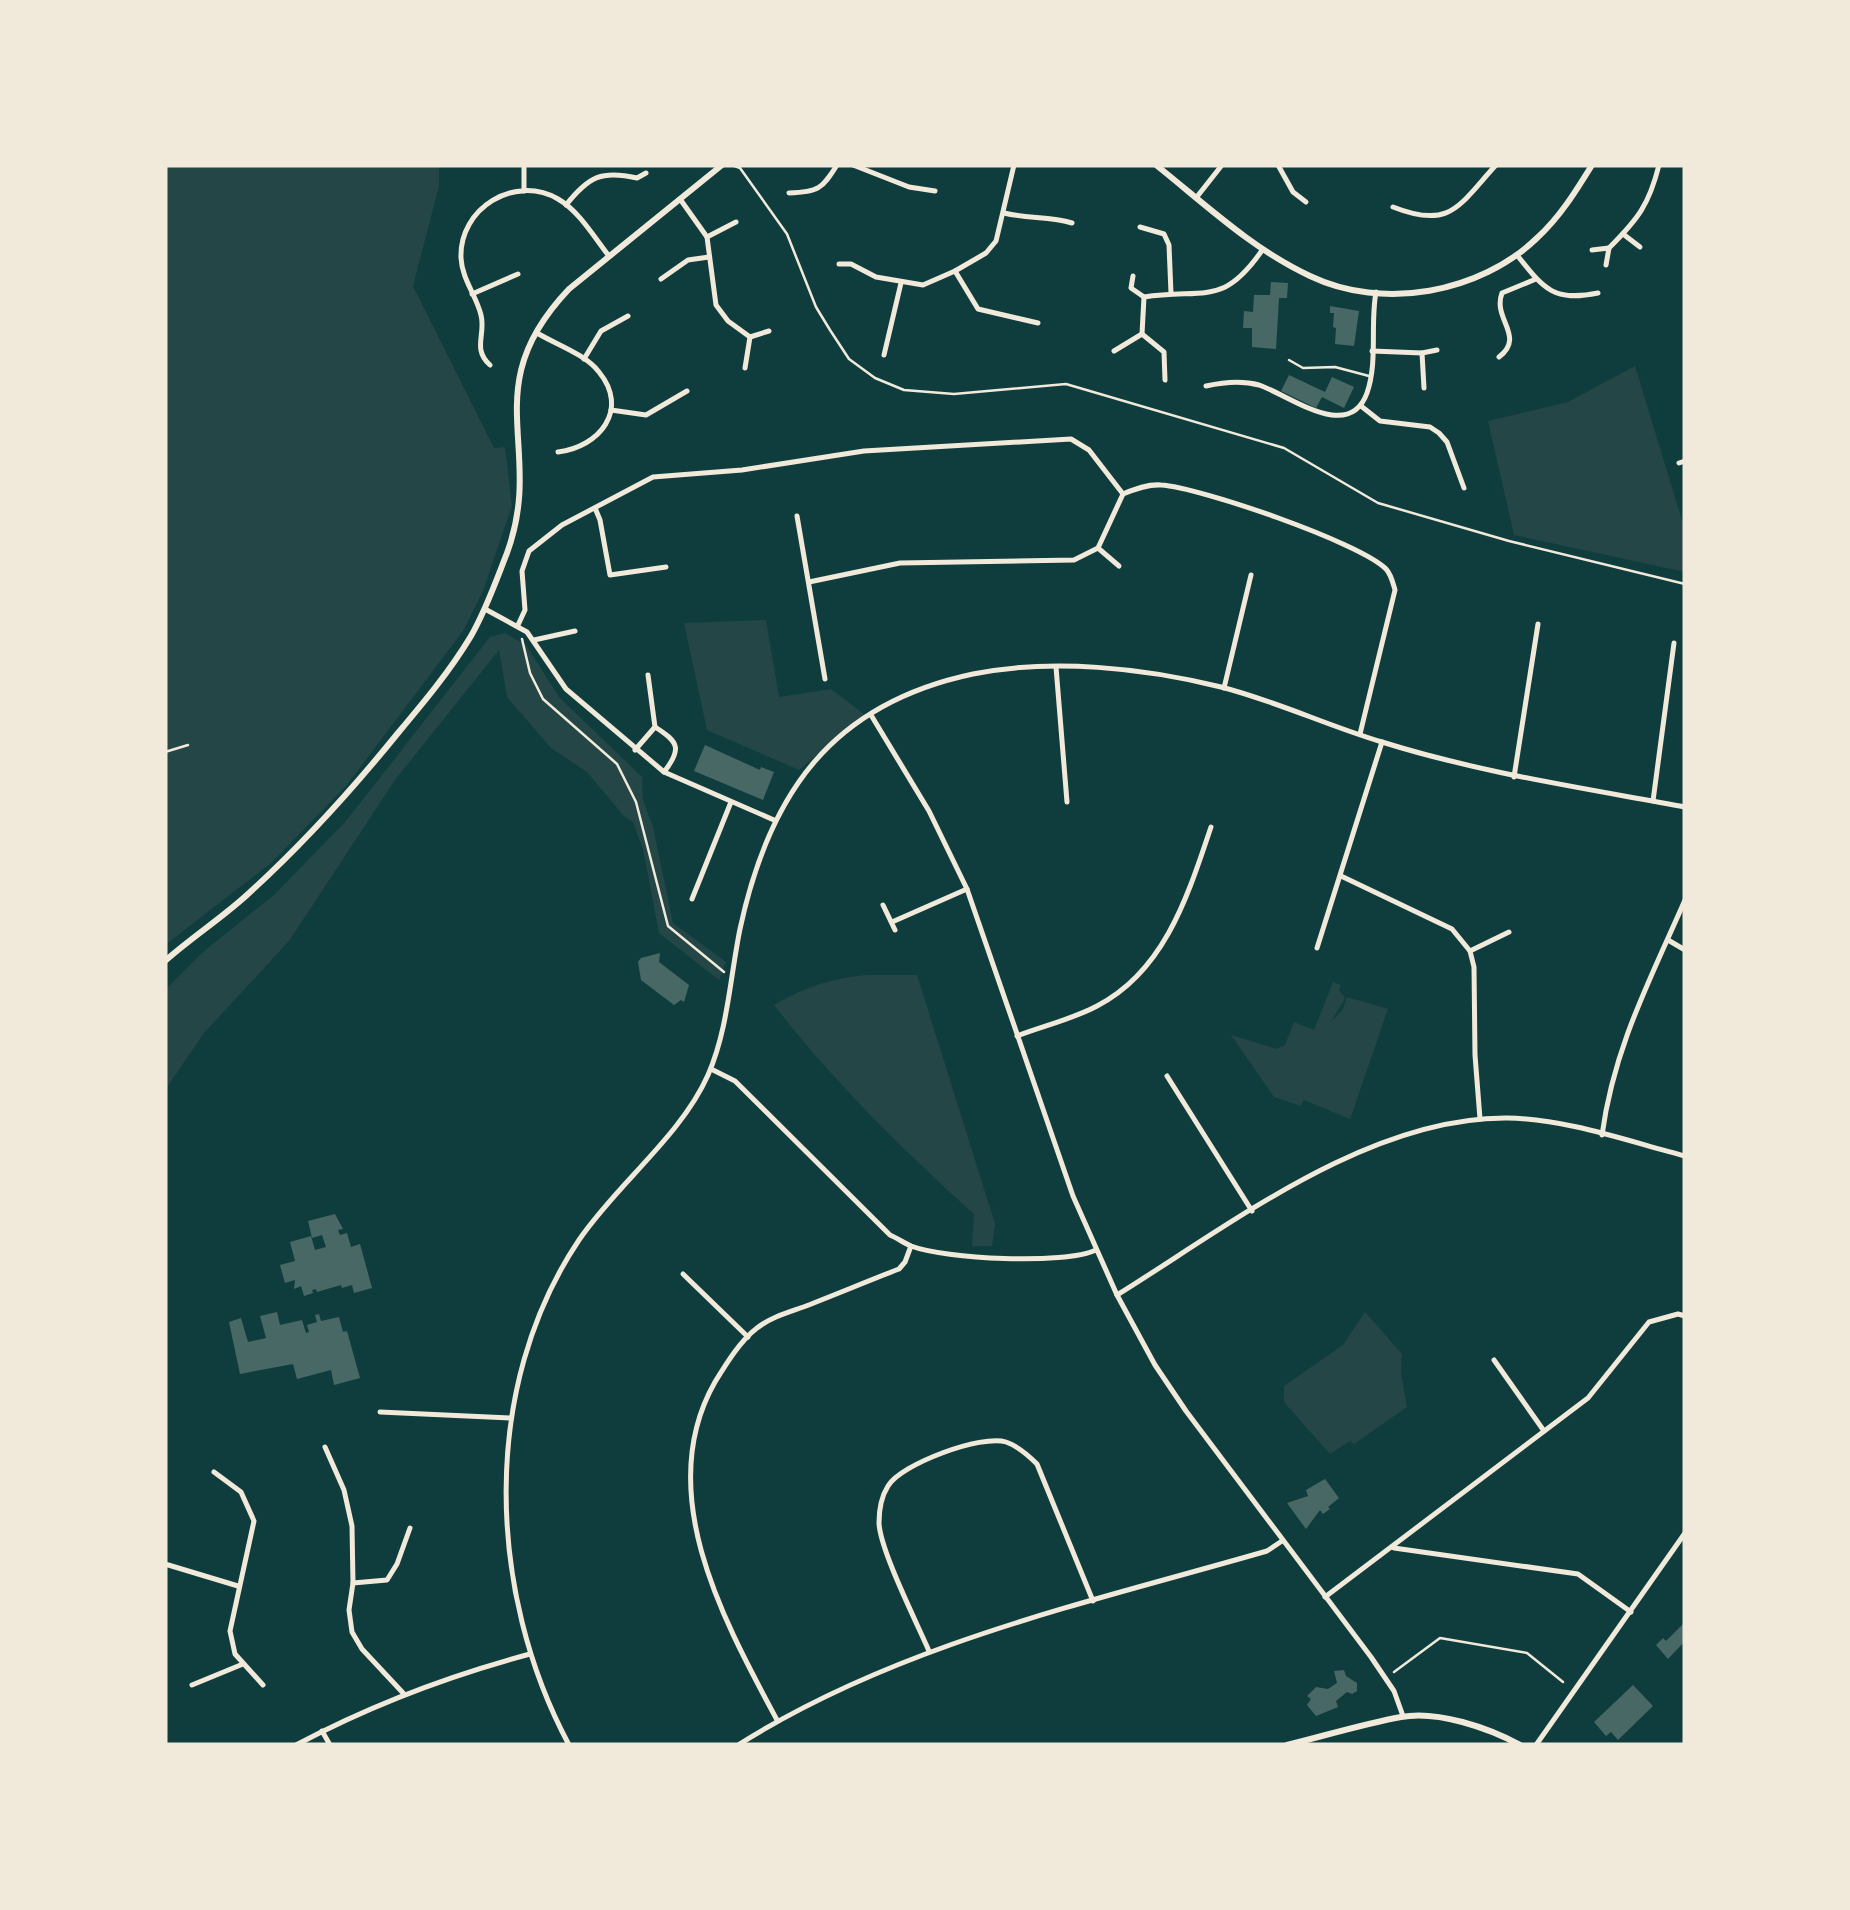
<svg xmlns="http://www.w3.org/2000/svg" width="1850" height="1910" font-family="'Libre Baskerville',serif">
  <style>
    .green { fill: #244646 }
    .building { fill: #486865 }
    .lines { fill: none; stroke-linecap: round; stroke-linejoin: round }
    .path { stroke: #f1e9da; stroke-width: 2.5 }
    .service { stroke: #f1e9da; stroke-width: 2.5 }
    .minor { stroke: #f1e9da; stroke-width: 5 }
    .tertiary { stroke: #f1e9da; stroke-width: 6 }
  </style>
  <rect width="100%" height="100%" fill="#0f3d3e"/>
  <g class="green">
    <path d="M165 165H439V186L413 286 494 448 505 447 512 506 483 591 463 631 346 786 271 863 165 945Z"/>
    <path d="M1635 366 1685 530V572L1514 535 1488 421 1568 402Z"/>
    <path d="M766 620 779 697 831 689 865 715 799 770 707 730 684 623Z"/>
    <path d="M505 633 526 645 559 697 642 777 643 800 653 827 673 923 726 962 719 980 659 933 643 849 633 822 624 816 587 772 551 748 507 697 499 650 395 780 289 941 204 1033 165 1090V990L203 952 275 894 346 821 490 637Z"/>
    <path d="M866 975H917L995 1224 992 1246H972L974 1214C899 1146 836 1084 774 1005 805 987 830 979 866 975Z"/>
    <path d="M1333 982 1341 985 1339 990 1345 998 1331 1022 1343 1009 1347 997 1388 1009 1350 1119 1304 1100 1301 1106 1274 1097 1231 1035 1277 1049 1285 1045 1294 1022 1314 1030Z"/>
    <path d="M1365 1312 1402 1354 1401 1374 1407 1407 1354 1444 1350 1441 1330 1454 1284 1402V1386L1343 1345Z"/>
  </g>
  <g class="building">
    <path d="M1271 282 1288 283 1287 298H1279L1276 349 1252 347V328H1243L1244 311 1253 312 1254 295H1270Z"/>
    <path d="M1330 306 1359 311 1354 346 1335 344 1336 328 1333 327 1334 313H1330Z"/>
    <path d="M1289 375 1325 392 1332 377 1354 387 1344 408 1322 397 1316 408 1281 391Z"/>
    <path d="M705 745 760 770 761 767 774 772 763 800 694 771Z"/>
    <path d="M660 953 659 962 689 985 684 1002 681 1000 674 1005 641 980 638 962 641 958Z"/>
    <path d="M335 1214 343 1229 338 1230 340 1235 347 1233 351 1247 360 1244 372 1288 354 1293 352 1285 342 1288 341 1285 317 1292 316 1289 312 1290 313 1293 304 1296 301 1286 294 1289 295 1280 285 1283 280 1265 295 1261 290 1242 311 1236 315 1250 326 1247 322 1235 312 1238 308 1221Z"/>
    <path d="M277 1312 280 1325 302 1320 306 1333 309 1332 307 1325 317 1322 315 1315 319 1314 321 1321 339 1317 343 1332 347 1331 360 1378 334 1385 331 1370 297 1379 293 1364 240 1374 229 1322 241 1318 248 1342 266 1338 260 1316Z"/>
    <path d="M1325 1479 1339 1498 1328 1507 1330 1509 1323 1514 1320 1510 1306 1529 1287 1503 1308 1496 1306 1490Z"/>
    <path d="M1685 1622V1641L1668 1659 1656 1645 1663 1638 1666 1641Z"/>
    <path d="M1344 1670 1346 1676 1357 1683V1691L1352 1694 1347 1692 1336 1701 1338 1707 1316 1716 1307 1705 1311 1699 1307 1696 1316 1687 1328 1689 1337 1683 1334 1671Z"/>
    <path d="M1633 1685 1653 1706 1618 1740 1611 1732 1606 1736 1594 1722Z"/>
  </g>
  <g class="lines">
    <g class="path">
      <path d="M732 165 740 168 787 234 816 307 830 330 849 359 875 378 904 390 954 394 1066 384 1284 448 1378 503 1509 541 1685 584"/>
      <path d="M522 639 530 673 543 699 617 764 636 802 668 926 724 972"/>
    </g>
    <g class="service">
      <path d="M1289 360 1303 368 1335 367 1369 376"/>
      <path d="M165 752 188 745"/>
      <path d="M1394 1672 1440 1638 1527 1653 1563 1682"/>
    </g>
    <g class="minor">
      <path d="M524 165V191"/>
      <path d="M853 165 909 187 935 191"/>
      <path d="M1278 165 1293 192 1306 202"/>
      <path d="M789 193C818 192 822 189 837 165"/>
      <path d="M1196 198 1222 165"/>
      <path d="M680 199 707 237 716 305 728 321 750 337 769 331"/>
      <path d="M566 205C589 176 602 170 637 178L646 173"/>
      <path d="M1393 207C1451 230 1459 205 1496 165"/>
      <path d="M1004 213C1027 219 1050 216 1072 223"/>
      <path d="M1140 227 1164 234 1169 245 1171 293"/>
      <path d="M1623 234 1640 247"/>
      <path d="M707 237 736 222"/>
      <path d="M1609 248C1638 219 1649 205 1659 165"/>
      <path d="M1592 250 1609 248 1606 265"/>
      <path d="M1517 255C1544 289 1553 302 1598 293"/>
      <path d="M839 264H851L876 277 923 285 955 271 986 253 996 241 1014 165"/>
      <path d="M955 271 978 309 1038 323"/>
      <path d="M1133 276 1131 288 1144 297C1207 288 1223 307 1263 249"/>
      <path d="M661 279 688 260 709 257"/>
      <path d="M472 294 518 274"/>
      <path d="M1144 297 1142 334 1164 352 1165 380"/>
      <path d="M537 333C557 345 585 354 599 372 630 410 599 447 558 452"/>
      <path d="M1114 351 1142 334"/>
      <path d="M1372 351 1422 353 1424 388"/>
      <path d="M1422 353 1437 350"/>
      <path d="M884 355 901 283"/>
      <path d="M1499 357C1526 336 1492 319 1502 293L1536 279"/>
      <path d="M584 359 601 331 628 316"/>
      <path d="M490 365C472 349 486 334 481 315 476 295 462 279 461 258 459 208 515 174 558 199 579 211 594 237 609 256"/>
      <path d="M745 368 750 337"/>
      <path d="M1206 386C1224 382 1241 380 1259 385 1289 395 1349 443 1367 393 1378 362 1370 324 1376 292"/>
      <path d="M1361 406 1380 421 1430 427 1439 433 1447 442 1464 488"/>
      <path d="M611 410 646 415 687 391"/>
      <path d="M1679 463 1685 461"/>
      <path d="M595 508 600 520 610 575 666 567"/>
      <path d="M797 516 825 679"/>
      <path d="M1098 548 1119 566"/>
      <path d="M809 582 900 563 1074 560 1098 548 1123 494C1135 489 1148 484 1161 485 1199 487 1361 543 1386 569 1391 574 1393 583 1395 590L1360 734"/>
      <path d="M485 609 527 632 566 689 664 772 774 820"/>
      <path d="M518 625 525 610 522 571 529 551 562 525 653 477 742 470 864 451 1071 439 1089 450 1123 494"/>
      <path d="M534 640 575 631"/>
      <path d="M1056 667 1067 802"/>
      <path d="M648 675 655 727"/>
      <path d="M1224 688 1251 575"/>
      <path d="M871 715 929 811 967 889 1073 1196 1117 1295 1155 1365 1186 1411 1371 1657 1394 1691 1403 1716"/>
      <path d="M635 750 655 727C679 742 682 749 664 772"/>
      <path d="M1514 777 1538 624"/>
      <path d="M1653 801 1674 643"/>
      <path d="M1341 876 1452 929 1470 951 1474 967 1475 1055 1480 1119"/>
      <path d="M692 899 731 802"/>
      <path d="M883 905 895 930"/>
      <path d="M892 922 967 889"/>
      <path d="M1668 940 1685 950"/>
      <path d="M1317 948 1382 742"/>
      <path d="M1470 951 1509 932"/>
      <path d="M1017 1036C1043 1026 1073 1019 1097 1006 1165 971 1188 895 1211 827"/>
      <path d="M711 1069 735 1081 890 1235C897 1238 904 1243 911 1246 945 1259 1064 1265 1096 1250"/>
      <path d="M1167 1076 1252 1211"/>
      <path d="M1602 1135C1614 1047 1650 980 1685 900"/>
      <path d="M683 1274 748 1337"/>
      <path d="M1117 1295C1230 1225 1368 1117 1507 1118 1567 1119 1627 1141 1685 1156"/>
      <path d="M1494 1360 1544 1431"/>
      <path d="M380 1412 511 1418"/>
      <path d="M325 1447 344 1490 352 1526 353 1583 349 1610 352 1632 362 1649 404 1694"/>
      <path d="M214 1472 241 1492 254 1521 230 1631 235 1654 263 1685"/>
      <path d="M1394 1548 1578 1574 1631 1612"/>
      <path d="M165 1564 238 1586"/>
      <path d="M353 1583 387 1580 397 1564 410 1528"/>
      <path d="M1325 1597 1588 1398 1649 1322 1678 1314 1685 1316"/>
      <path d="M929 1651C917 1623 880 1550 879 1523 879 1511 881 1497 888 1486 901 1464 982 1434 1006 1442 1018 1446 1028 1455 1037 1464L1093 1601"/>
      <path d="M192 1685 243 1664"/>
      <path d="M777 1720C724 1621 652 1492 715 1382 726 1364 740 1341 757 1328 771 1317 790 1312 806 1306 837 1294 868 1281 899 1269L905 1262 911 1246"/>
      <path d="M322 1731 330 1745"/>
      <path d="M296 1745C371 1705 448 1676 530 1654"/>
      <path d="M569 1745C487 1592 480 1387 579 1240 617 1184 681 1136 708 1075 728 1029 730 978 740 929 769 794 831 704 973 674 1052 658 1144 668 1221 687 1276 701 1328 726 1382 742 1481 773 1583 788 1685 807"/>
      <path d="M738 1745C898 1644 1087 1603 1267 1551L1282 1541"/>
      <path d="M1536 1745 1685 1533"/>
    </g>
    <g class="tertiary">
      <path d="M1156 165C1205 204 1252 249 1310 276 1383 311 1480 293 1537 238 1560 217 1576 191 1592 165"/>
      <path d="M165 961C192 937 222 918 248 894 303 844 351 791 398 733 424 702 450 671 471 636 486 610 496 581 507 553 546 447 474 389 569 289L722 165"/>
      <path d="M1287 1745C1324 1736 1363 1724 1401 1717 1437 1710 1489 1728 1520 1745"/>
    </g>
  </g>
  <rect width="1850" height="1910" fill="none" stroke="#f1e9da" stroke-width="335"/>
</svg>
